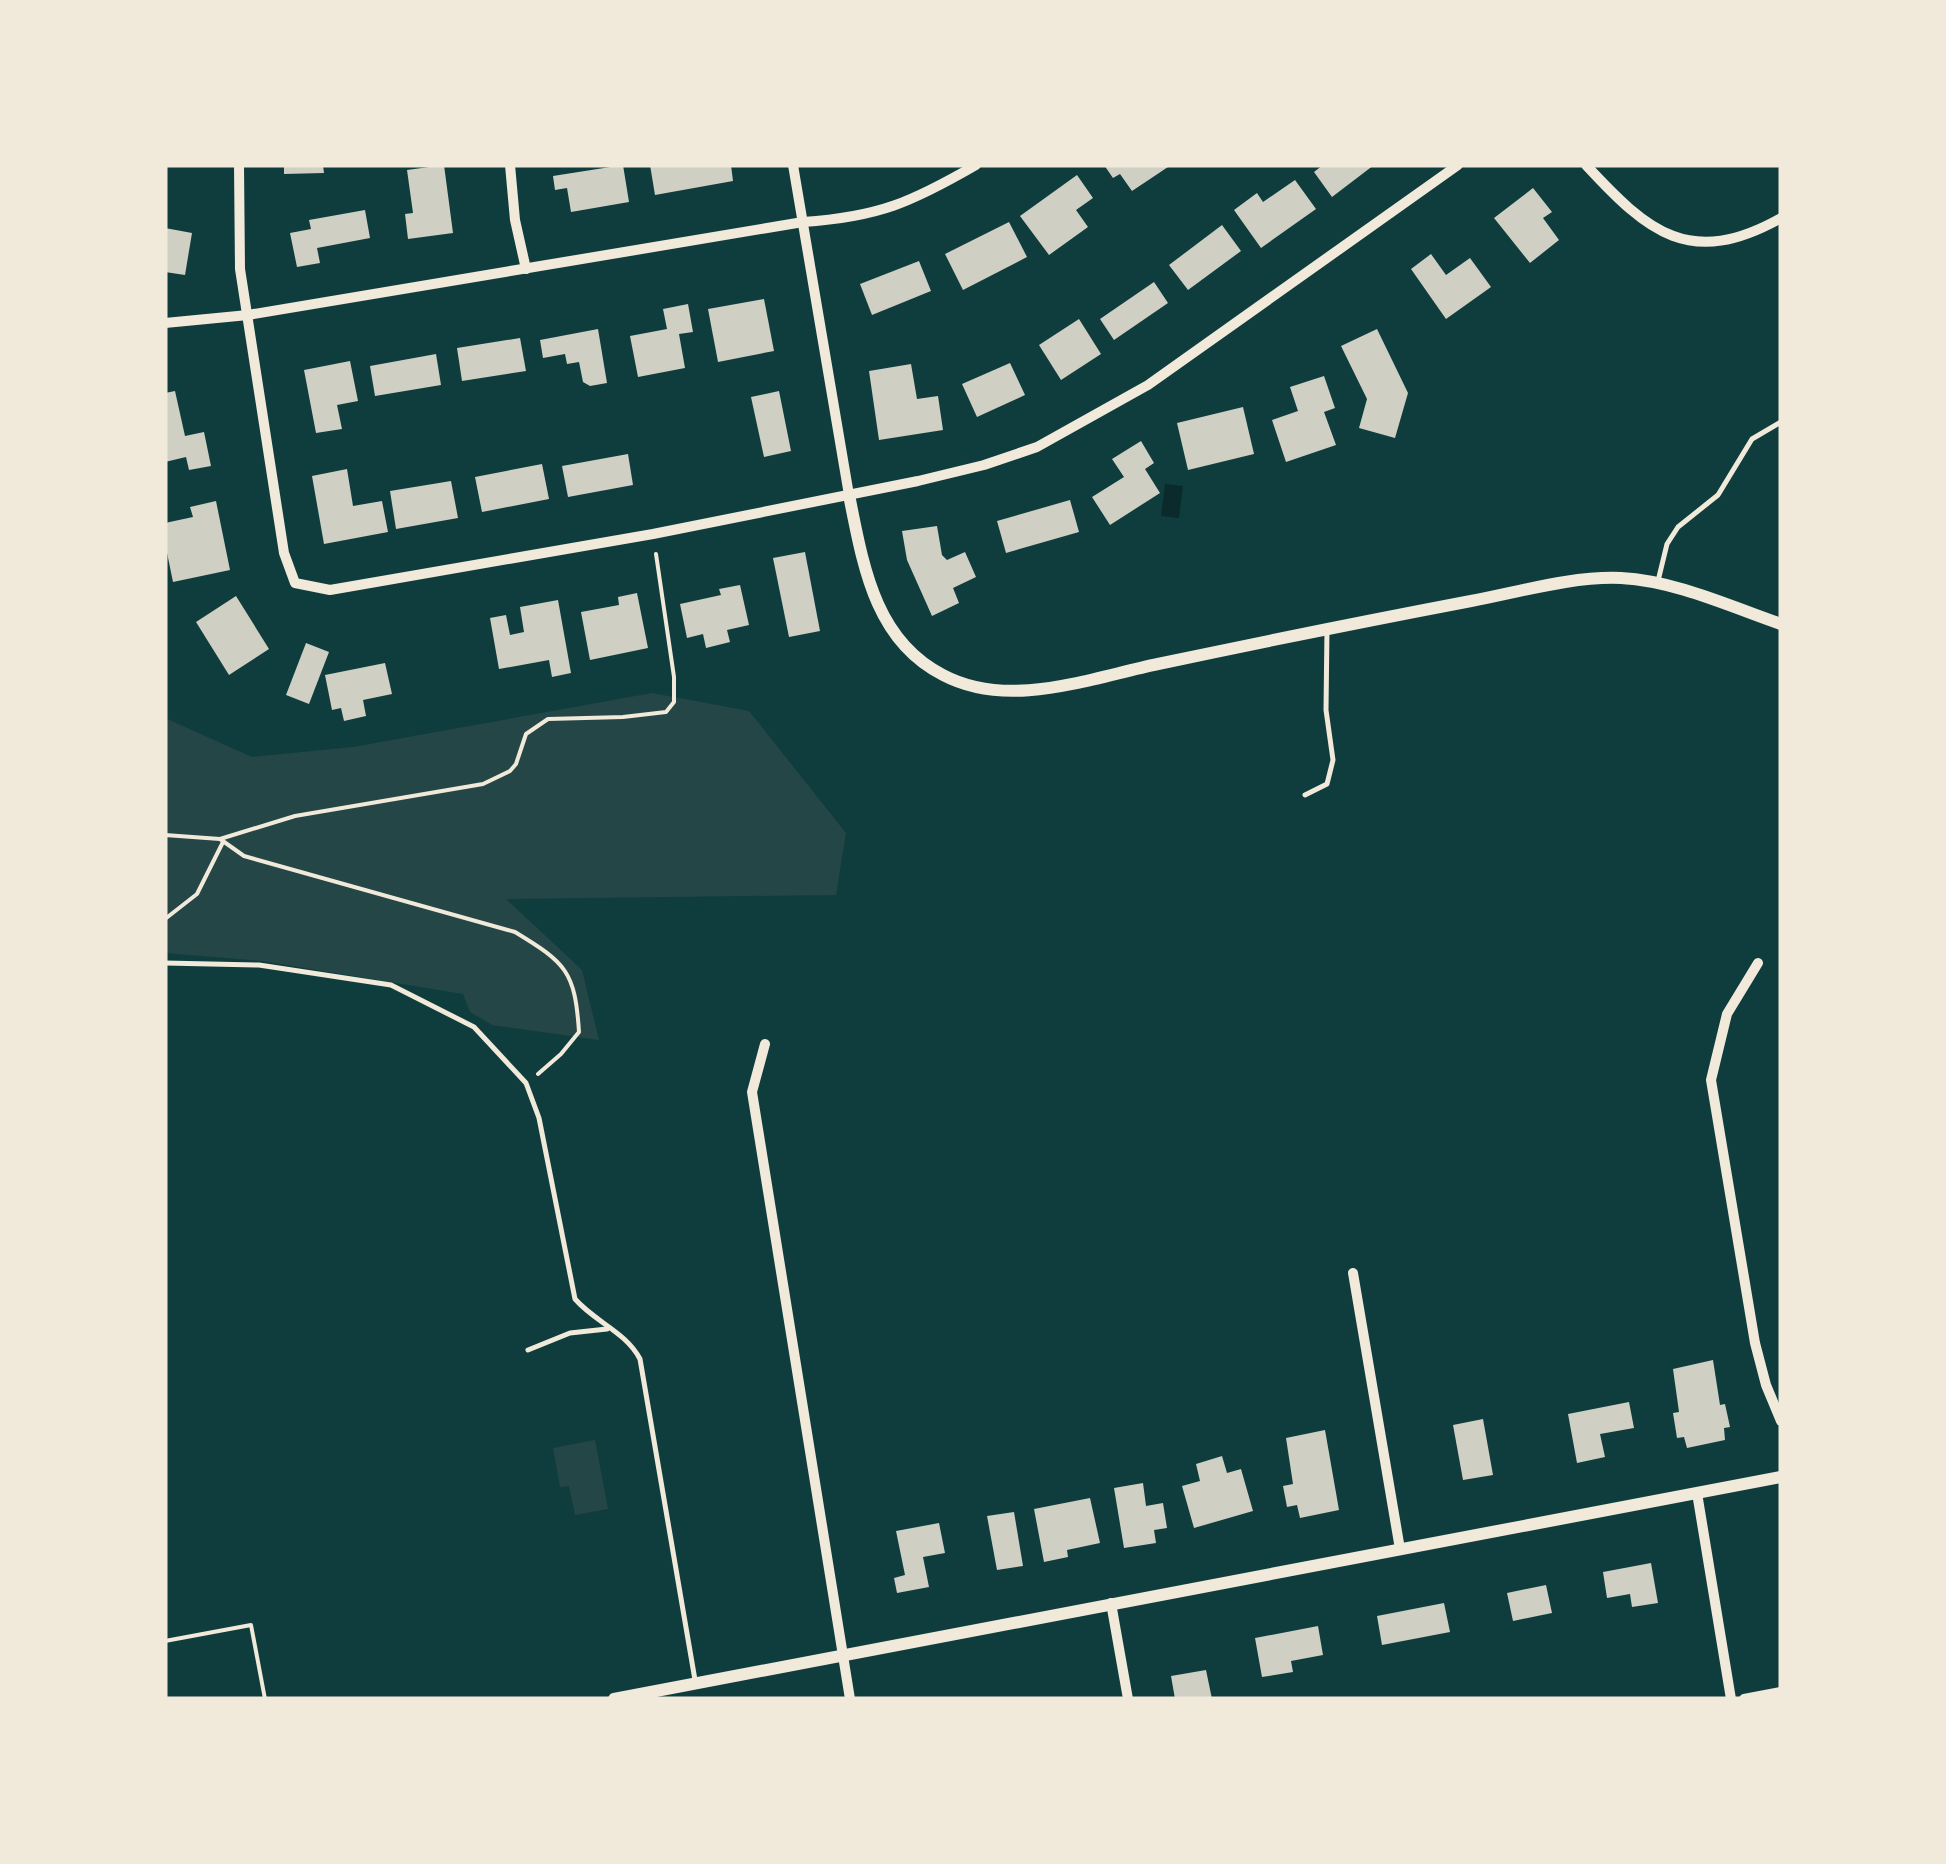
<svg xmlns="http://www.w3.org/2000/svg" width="1946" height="1864" font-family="Poppins,sans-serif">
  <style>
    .green { fill: #244646 }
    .water { fill: #0a2a2b }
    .building { fill: #cfcfc3 }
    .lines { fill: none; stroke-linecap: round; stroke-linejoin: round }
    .path { stroke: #f1e9da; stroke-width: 4 }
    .service { stroke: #f1e9da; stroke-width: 5 }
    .minor { stroke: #f1e9da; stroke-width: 10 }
    .tertiary { stroke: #f1e9da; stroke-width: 12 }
  </style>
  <rect width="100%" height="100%" fill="#0f3d3e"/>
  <g class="green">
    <path d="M652 693 749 711 846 833 836 895 506 899 582 970 599 1040 492 1025 470 1012 463 994 262 961 165 953V718L252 757 353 747Z"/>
    <path d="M595 1440 608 1509 575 1515 569 1486 560 1487 553 1448Z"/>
  </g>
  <path class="water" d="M1165 484 1183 486 1179 518 1161 516Z"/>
  <g class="building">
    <path d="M284 165H323L324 173 284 174Z"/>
    <path d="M444 165 453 233 408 239 405 214 413 213 407 170Z"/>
    <path d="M623 165 629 202 571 212 567 188 555 190 553 176Z"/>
    <path d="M650 165H731L733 181 655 195Z"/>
    <path d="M1104 165H1171L1132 191 1120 174 1113 178Z"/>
    <path d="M1323 165H1374L1332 197 1314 172Z"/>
    <path d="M1077 175 1093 198 1076 210 1088 227 1049 255 1020 216Z"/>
    <path d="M1295 180 1316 209 1261 248 1234 210 1257 193 1263 202Z"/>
    <path d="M1533 188 1552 212 1543 218 1559 240 1530 263 1494 218Z"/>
    <path d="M365 210 370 238 317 248 320 263 297 267 290 233 311 229 309 220Z"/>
    <path d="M1009 222 1027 257 963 290 945 254Z"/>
    <path d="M1222 225 1241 251 1188 290 1169 265Z"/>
    <path d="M165 228 192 233 185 275 165 272Z"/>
    <path d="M1431 254 1446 275 1470 258 1491 287 1446 319 1411 269Z"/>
    <path d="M919 261 931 291 872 315 860 284Z"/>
    <path d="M1154 282 1168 303 1114 340 1100 319Z"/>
    <path d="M764 299 774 351 718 362 708 309Z"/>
    <path d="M688 304 693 332 679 334 685 368 638 377 630 336 667 329 663 309Z"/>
    <path d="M1079 319 1101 354 1061 380 1039 345Z"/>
    <path d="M598 329 607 383 590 386 583 382 579 362 567 364 565 354 543 358 540 340Z"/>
    <path d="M1377 329 1408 393 1395 438 1359 428 1367 399 1341 346Z"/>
    <path d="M520 338 526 371 462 381 457 348Z"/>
    <path d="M436 354 441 385 375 396 370 366Z"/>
    <path d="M350 361 358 401 337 405 342 429 316 433 304 370Z"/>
    <path d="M1010 363 1025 395 977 417 962 384Z"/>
    <path d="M911 364 917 399 938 396 943 430 879 440 869 371Z"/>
    <path d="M1324 376 1335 408 1324 412 1336 445 1286 462 1272 420 1298 411 1290 387Z"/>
    <path d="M175 391 185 436 204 432 211 466 189 470 186 457 165 462V393Z"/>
    <path d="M779 391 791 451 764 457 751 397Z"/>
    <path d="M1243 407 1254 454 1188 470 1177 423Z"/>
    <path d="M1141 441 1154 463 1145 469 1160 493 1110 525 1092 497 1124 477 1112 459Z"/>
    <path d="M628 454 633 485 568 497 562 466Z"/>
    <path d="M542 464 549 499 482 512 475 477Z"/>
    <path d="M347 469 353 506 382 501 388 532 324 544 312 476Z"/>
    <path d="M451 481 458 518 396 529 390 491Z"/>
    <path d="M1070 500 1079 532 1006 553 997 521Z"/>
    <path d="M216 501 230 570 173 582 165 543V523L193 517 190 507Z"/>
    <path d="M937 526 942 555 947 560 965 552 976 577 953 588 959 603 932 616 907 560 902 531Z"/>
    <path d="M805 552 820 631 789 637 773 558Z"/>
    <path d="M740 585 749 625 727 630 730 642 706 648 703 634 687 638 680 604 721 595 719 589Z"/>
    <path d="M637 593 648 648 590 660 581 612 619 605 618 597Z"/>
    <path d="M236 596 269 649 229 675 196 622Z"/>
    <path d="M558 600 571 673 552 677 549 660 499 669 490 618 506 615 510 635 524 632 520 607Z"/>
    <path d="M306 643 329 652 309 704 286 695Z"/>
    <path d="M385 663 392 694 363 700 366 716 344 721 341 708 332 710 325 675Z"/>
    <path d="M1713 1360 1720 1405 1725 1404 1730 1427 1724 1428 1725 1440 1687 1448 1684 1437 1677 1438 1673 1413 1679 1412 1673 1369Z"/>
    <path d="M1629 1402 1634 1428 1600 1434 1605 1457 1577 1463 1568 1414Z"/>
    <path d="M1483 1419 1493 1475 1463 1480 1453 1425Z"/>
    <path d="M1325 1430 1339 1510 1300 1518 1297 1505 1287 1507 1283 1486 1293 1484 1286 1438Z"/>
    <path d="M1222 1456 1227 1473 1241 1469 1253 1511 1194 1528 1182 1486 1200 1481 1196 1464Z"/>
    <path d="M1143 1483 1146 1506 1163 1503 1167 1528 1154 1530 1156 1543 1124 1548 1114 1488Z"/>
    <path d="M1090 1498 1100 1543 1067 1550 1068 1557 1044 1562 1034 1509Z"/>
    <path d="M1014 1512 1023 1566 997 1570 987 1516Z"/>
    <path d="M939 1523 945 1553 923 1557 929 1587 897 1593 894 1578 905 1575 896 1531Z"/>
    <path d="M1651 1563 1658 1603 1632 1607 1630 1594 1607 1598 1603 1572Z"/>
    <path d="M1546 1585 1552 1613 1513 1621 1507 1593Z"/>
    <path d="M1444 1603 1450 1632 1382 1645 1377 1616Z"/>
    <path d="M1318 1626 1323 1655 1291 1661 1293 1672 1262 1677 1255 1638Z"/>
    <path d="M1206 1670 1212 1699H1175L1171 1676Z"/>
  </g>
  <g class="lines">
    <g class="path">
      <path d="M165 835 220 839"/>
      <path d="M165 919 197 894 223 842"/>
      <path d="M538 1074 561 1054 579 1032C575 971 566 963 515 932L244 856 220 839 295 816 483 784 510 771 516 764 526 734 548 719 623 717 666 712 674 702V677L656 554"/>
      <path d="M165 1641 251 1625 265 1699"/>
    </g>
    <g class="service">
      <path d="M1658 581 1667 544 1678 527 1718 495 1752 439 1781 422"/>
      <path d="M1305 795 1327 784 1333 760 1326 710 1327 629"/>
      <path d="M165 963 259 965 391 985 474 1027 526 1083 539 1118 575 1299C595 1322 626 1332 640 1359L695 1680"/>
      <path d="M528 1350 570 1333 607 1329"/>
    </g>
    <g class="minor">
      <path d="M239 165 240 269 284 553 295 583 330 590 653 534 918 481 984 465 1037 447 1148 385 1458 165"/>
      <path d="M510 165 515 220 526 269"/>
      <path d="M793 165 849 495"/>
      <path d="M1586 165C1648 232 1690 269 1781 218"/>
      <path d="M165 323 248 315 803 222C879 217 912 202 976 165"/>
      <path d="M1758 963 1727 1014 1711 1080 1755 1343 1766 1385 1781 1421"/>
      <path d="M765 1044 752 1092 850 1699"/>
      <path d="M1353 1273 1400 1549"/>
      <path d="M1697 1493 1731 1699"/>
      <path d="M1111 1603 1128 1699"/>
      <path d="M1744 1699 1781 1692"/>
    </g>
    <g class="tertiary">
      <path d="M849 495C863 564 874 640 943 675 1009 710 1090 678 1158 664 1262 642 1366 621 1471 601 1519 592 1572 576 1621 578 1676 581 1729 606 1781 624"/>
      <path d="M614 1699 1781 1477"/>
    </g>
  </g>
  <rect width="1946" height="1864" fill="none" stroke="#f1e9da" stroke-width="335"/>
</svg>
